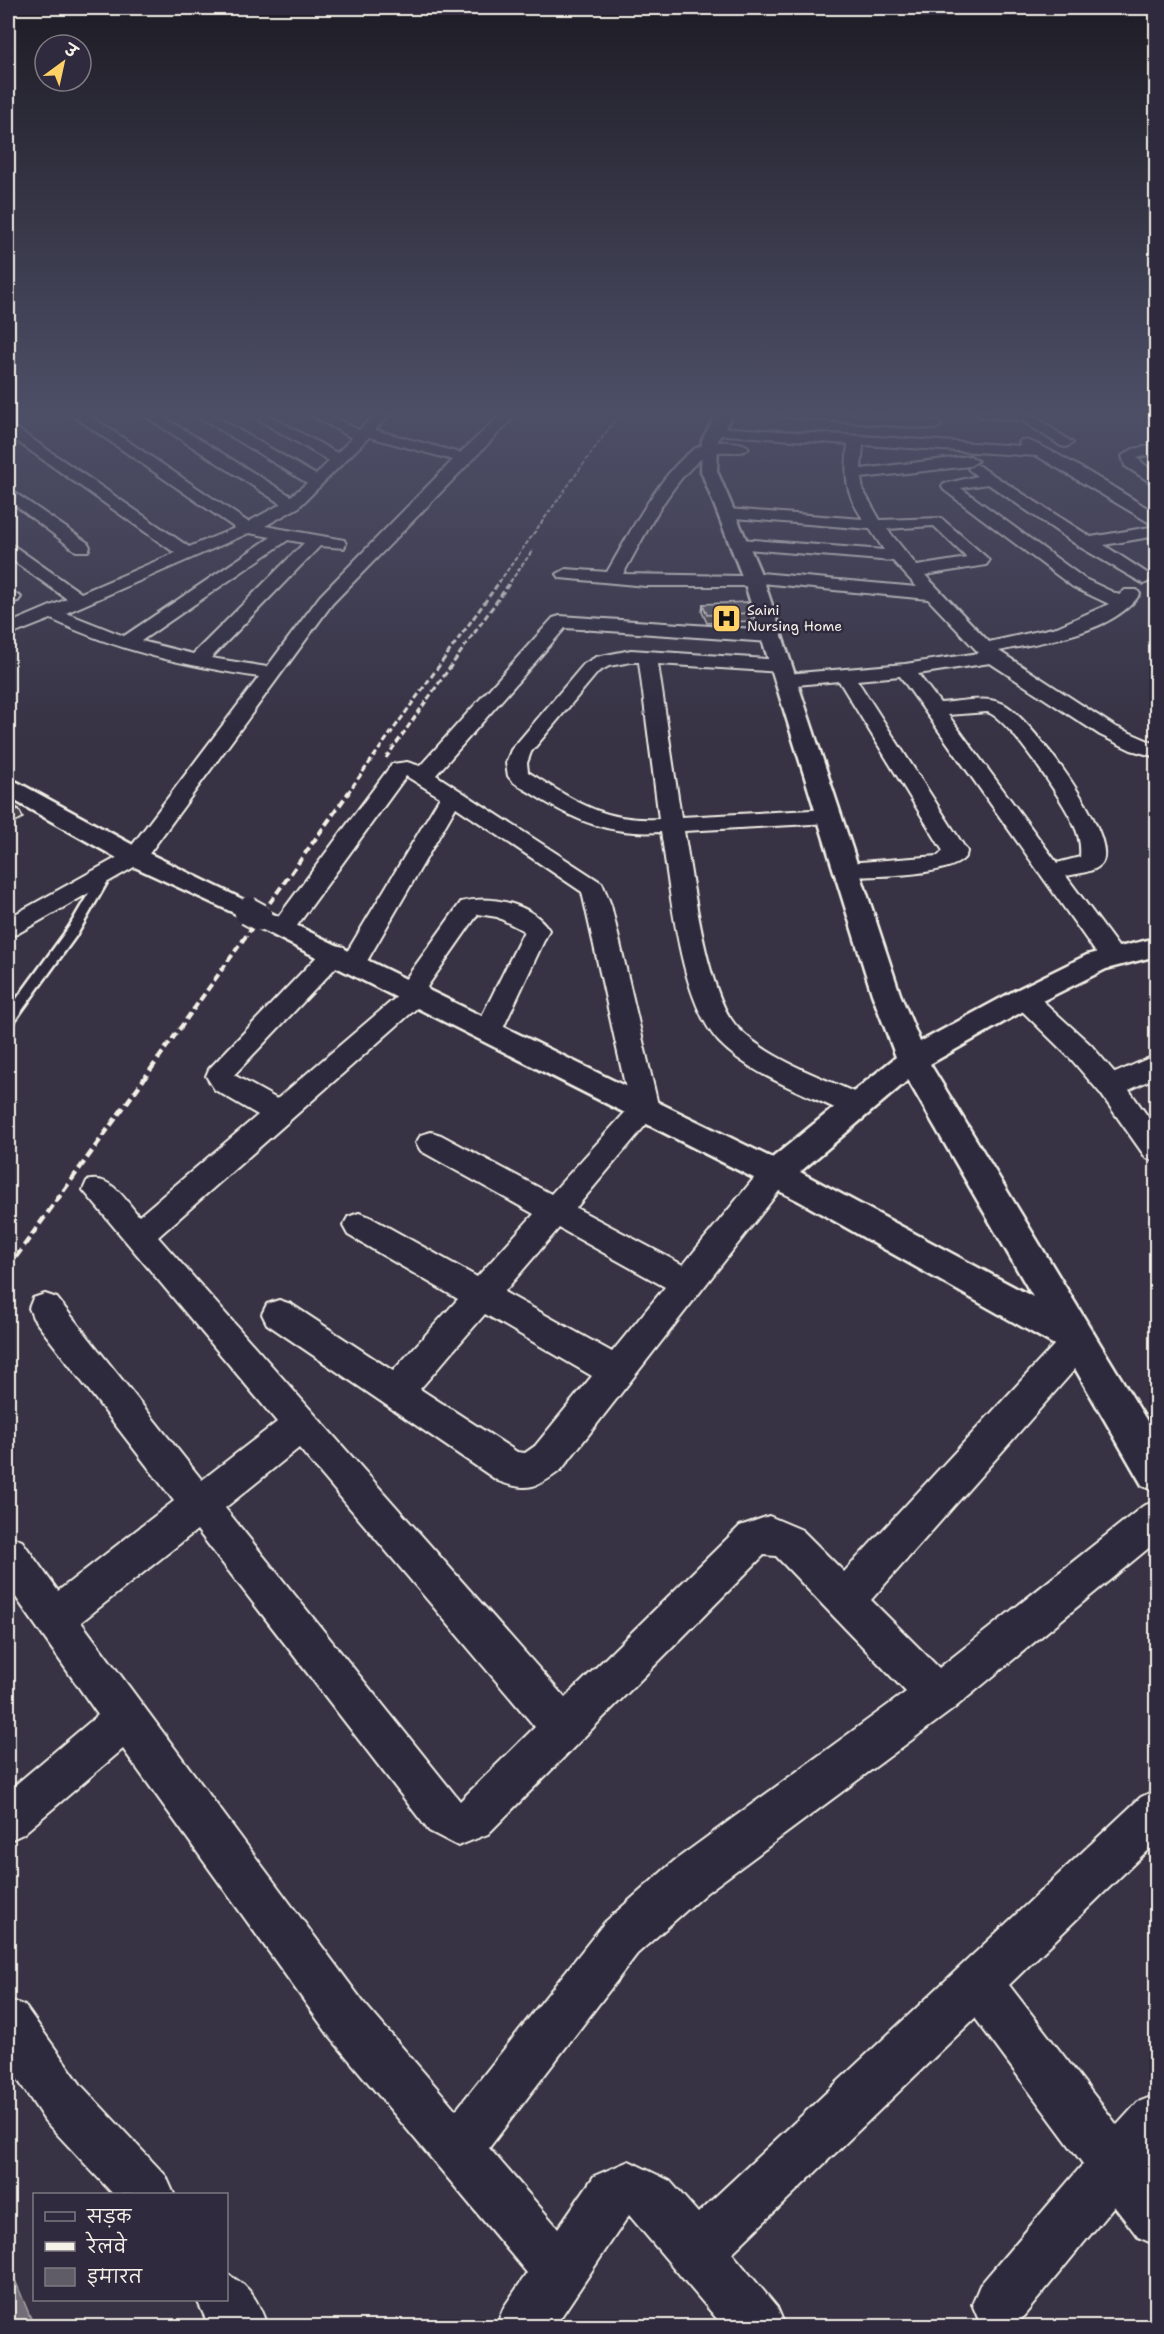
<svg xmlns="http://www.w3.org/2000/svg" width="1164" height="2334" font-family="'Shantell Sans','Playpen Sans Deva',sans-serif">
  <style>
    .water { fill: #726e77; stroke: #a6a2a4; stroke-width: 1.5 }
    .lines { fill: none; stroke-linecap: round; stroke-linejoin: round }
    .service-casing { stroke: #f4f1e8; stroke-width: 5 }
    .minor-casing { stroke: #f4f1e8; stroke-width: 4 }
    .tertiary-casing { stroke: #f4f1e8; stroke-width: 5 }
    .service { fill: #2f2a3d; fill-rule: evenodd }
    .minor { fill: #2f2a3d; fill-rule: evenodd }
    .tertiary { fill: #2f2a3d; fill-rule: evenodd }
    .rail-far3 { stroke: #f4f1e8; stroke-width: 2; stroke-dasharray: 4.5 2; stroke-linecap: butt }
    .rail-far2 { stroke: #f4f1e8; stroke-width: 3; stroke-dasharray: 6 3; stroke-linecap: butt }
    .rail-far1 { stroke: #f4f1e8; stroke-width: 4; stroke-dasharray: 8 4; stroke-linecap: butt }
    .rail { stroke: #f4f1e8; stroke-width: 4.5; stroke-dasharray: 9 4.5; stroke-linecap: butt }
    .tertiary-bridge-casing { stroke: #f4f1e8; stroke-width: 31; stroke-linecap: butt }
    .tertiary-bridge { stroke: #2f2a3d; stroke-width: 27 }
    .wall { fill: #524f59; stroke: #f4f1e8; stroke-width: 1.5 }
    .shaded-wall { fill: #424048; stroke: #f4f1e8; stroke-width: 1.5 }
    .building { fill: #5f5c67; stroke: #f4f1e8; stroke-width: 1.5 }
    .labels { text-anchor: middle; stroke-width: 5; stroke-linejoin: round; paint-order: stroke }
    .far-poi-label { font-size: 14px; fill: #f4f1e8; stroke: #2f2a3d; text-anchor: start }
  </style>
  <rect width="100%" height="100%" fill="#373244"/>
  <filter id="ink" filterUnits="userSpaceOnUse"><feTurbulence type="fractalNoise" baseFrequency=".0167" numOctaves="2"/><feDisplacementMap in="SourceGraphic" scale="12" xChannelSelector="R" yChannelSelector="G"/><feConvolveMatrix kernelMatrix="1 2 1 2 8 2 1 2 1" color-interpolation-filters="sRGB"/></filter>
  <g filter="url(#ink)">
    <path class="water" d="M8 2263 34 2326H8Z"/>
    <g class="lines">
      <defs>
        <path id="service" d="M107 868 113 872 78 933 13 1023 8 1025V1011L69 927 103 869Z"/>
        <g id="minor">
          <path d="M69 413H86L248 522 281 504 140 413H157L291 496 307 483 193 413H210L316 475 329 461 247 413H265L337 453 352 438 307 413H325L359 430 376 413H391L375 430 460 453 503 413H518L332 604 143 862 17 934 8 936V918L127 852 259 677C187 666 117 651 51 619L8 636V624L67 599 8 557V545L14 546 81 593 175 553 8 435V425L13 426 189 547 235 528ZM369 437 453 460 320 596 267 667 211 658 320 546 344 548 346 544 344 540 265 526 299 507ZM249 533 271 537 124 636 66 613ZM288 540 304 543 193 654 141 641Z"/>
          <path d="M779 413H840L935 421 942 425 935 429 786 417Z"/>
          <path d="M975 413H1030L1073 443 1066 447 1061 446 1021 420 982 417Z"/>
          <path d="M717 427 1021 446 1019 443 1021 440C1035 436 1136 502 1156 513V525L1150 523 1037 456 863 445 861 469 970 456 978 461 970 466 861 478 863 490 880 520 941 518 986 557 989 561 986 565 925 575 989 642 1057 627 1109 604 1073 587 944 490 942 487 944 484 977 476 968 469 976 464 1091 537 1156 526V536L1104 545 1150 575 1153 579 1144 584 1080 547 988 484 961 488 1085 579 1119 595 1125 590H1137L1140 594C1112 634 1045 641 999 651L1114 726 1156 744V757L1131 750 1100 735 990 663 918 674 940 703C959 702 990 694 1007 706 1033 723 1115 830 1103 861 1099 872 1076 874 1066 876L1122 952 1126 958 1122 964 1113 966 1104 964 900 676 857 680 967 851C967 877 869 876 847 877L839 875 835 870 839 865 847 863 938 856 943 851 839 681 786 686 776 680 786 674 905 664 979 653 928 599 761 583 754 586H646L560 578 557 574 566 569 607 572C628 537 659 474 693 450 703 443 715 441 728 442 736 443 744 442 749 448 740 458 718 445 702 458 667 486 645 536 623 574L742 576 750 572 917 587 893 561 734 548 732 544 734 540 740 539 884 550 870 529 722 517 720 514 722 511 728 509 863 519C844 491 845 476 848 444L712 434 710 431ZM933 526H934L967 558 917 566 887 529ZM987 712C1009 718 1064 802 1074 825 1079 835 1081 845 1080 857L1057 863 948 715Z"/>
          <path d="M1156 445V453L1137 458 1156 474V486L1125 466 1122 456 1133 449Z"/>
          <path d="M8 488 88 543 90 547 88 551H76L8 500Z"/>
          <path d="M12 592 21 597 18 601 8 603V593Z"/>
          <path d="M560 616 770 630 779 636 770 642 565 628 436 775 602 883 611 905 659 1109 576 1208 683 1265 764 1166 775 1162 786 1166 790 1174 786 1182 561 1470C537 1488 527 1492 498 1481L267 1324 262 1314 267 1304 279 1300 291 1304 393 1371 458 1299 348 1235 343 1226 348 1217 359 1213 370 1217 477 1277 534 1214 421 1151 416 1143 421 1135 431 1132 441 1135 551 1194 630 1107 582 892 456 807 363 968 354 971 345 968 341 962 234 1075 277 1099 400 994 398 990 402 984 461 902C491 895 532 903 549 930L499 1037 489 1040 479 1037 475 1030 524 931 497 917 478 914 427 987 431 993 427 999 158 1237 565 1698 740 1526 769 1516 802 1530 844 1572 1067 1331 1079 1326 1091 1331 1096 1341 1091 1351 871 1600 939 1668 1143 1506 1156 1501V1542L952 1710 706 1893 637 1954 489 2148 558 2228 594 2176 629 2161 670 2181 698 2213 1141 1797 1156 1790V1842L1009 1985 1117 2125 1138 2102 1156 2095V2157L1148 2166 1156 2177V2245L1138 2237 1114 2206 1018 2323C1006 2328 992 2328 980 2323L972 2304 980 2285 1083 2164 975 2018 732 2253 777 2307 785 2326H723L629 2215 555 2326H496L504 2307 527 2273 330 2037 123 1749 23 1834 8 1841V1791L98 1715 8 1586V1535L22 1541 58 1591 174 1501 33 1318 29 1308 33 1298 45 1294 57 1298 202 1480 277 1422 83 1190 87 1181C111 1174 125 1200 139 1216L258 1115 215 1090 206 1076 209 1069 326 947 335 945 344 947 347 952 440 797 406 776 291 934 282 936 273 934 270 928 392 764 407 762 420 766 553 618ZM559 1228 665 1287 612 1352 504 1292ZM485 1314 592 1376 535 1446 525 1453 517 1452 420 1389ZM299 1448 535 1727 460 1801 225 1508ZM197 1530 429 1831 458 1846 488 1834 764 1555 776 1556 906 1692 674 1861 605 1922 456 2110 364 2003 81 1622Z"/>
          <path d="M631 650 781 660 791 666 781 672 658 664 681 817 830 809 838 811 841 816 838 821 830 823 684 831C693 880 706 995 738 1028 772 1062 825 1078 867 1098L871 1106 867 1114 857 1117 847 1114C805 1093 752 1076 719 1042 679 999 671 891 661 832 610 835 577 822 534 795 525 789 514 785 508 776L506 763 511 750 584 664 596 657ZM631 662H639L659 819C602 822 575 801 528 772L527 763 531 752 598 672 609 666Z"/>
          <path d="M1024 989 1033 992 1091 1045 1115 1073 1156 1055V1077L1129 1090 1156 1128V1161L1146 1158 1101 1094 1071 1059 1015 1004 1011 998 1015 992Z"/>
          <path d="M8 1999 25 2006 81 2085 166 2176 174 2194H113L45 2121 8 2065Z"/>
          <path d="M226 2274C250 2284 259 2303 267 2326H209L197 2300H226Z"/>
        </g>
        <path id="tertiary" d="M717 413H733L718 440 717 471 764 581 900 994 920 1042 1014 991 1087 955 1156 938V956L1106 969 1034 1005 930 1064 1156 1436V1491L1142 1485 1065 1351 799 1201 249 923 247 919 126 863 8 797V780L17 782 144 851 772 1158 896 1057 872 994 744 581 701 471 702 440ZM908 1080 1033 1297 800 1172Z"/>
      </defs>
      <use href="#service" class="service-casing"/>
      <use href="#minor" class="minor-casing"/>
      <use href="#tertiary" class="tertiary-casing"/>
      <use href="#service" class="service"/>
      <use href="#minor" class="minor"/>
      <use href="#tertiary" class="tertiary"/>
      <g class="rail-far3">
        <path d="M499 582 620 413"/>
        <path d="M510 582 533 550"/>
      </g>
      <g class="rail-far2">
        <path d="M386 758 511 581"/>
        <path d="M347 794 500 581"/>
      </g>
      <path class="rail-far1" d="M158 1059 349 792"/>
      <path class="rail" d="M8 1268 159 1058"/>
      <defs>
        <path id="tertiary-bridge" d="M248 911 259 917"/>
      </defs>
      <use href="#tertiary-bridge" class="tertiary-bridge-casing"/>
      <use href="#tertiary-bridge" class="tertiary-bridge"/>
    </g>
    <path class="wall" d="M703 604 752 613 751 621 707 623 702 612Z"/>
    <path class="shaded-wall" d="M19 809 23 818 8 826V816Z"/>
    <g class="building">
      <path d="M747 602 752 613 707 615 703 604Z"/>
      <path d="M8 802 19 809 8 816Z"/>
    </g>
  </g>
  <linearGradient id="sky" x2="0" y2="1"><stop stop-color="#1e1c25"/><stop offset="0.56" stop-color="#4d4f67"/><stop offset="1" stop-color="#4d4f67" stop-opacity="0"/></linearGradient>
  <rect width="1164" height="740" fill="url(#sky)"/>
  <defs>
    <symbol id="hospital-square" viewBox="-11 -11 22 22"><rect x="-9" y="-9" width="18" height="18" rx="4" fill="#ffd166" stroke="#2f2a3d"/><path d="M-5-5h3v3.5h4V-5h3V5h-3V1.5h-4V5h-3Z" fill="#111"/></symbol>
  </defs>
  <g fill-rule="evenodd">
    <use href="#hospital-square" x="710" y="602" width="33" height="33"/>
  </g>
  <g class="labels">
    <g class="far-poi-label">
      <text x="747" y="615">Saini<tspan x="747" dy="16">Nursing Home</tspan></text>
    </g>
  </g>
  <rect width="1164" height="2334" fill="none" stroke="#2f2a3d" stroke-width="30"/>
  <rect x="15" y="15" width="1134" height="2304" fill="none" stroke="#f4f1e8" stroke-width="2" filter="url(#ink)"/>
  <rect x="33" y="2193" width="195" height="108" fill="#2f2a3d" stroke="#7e7a81" stroke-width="1.5"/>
  <rect x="45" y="2212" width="30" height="9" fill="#2f2a3d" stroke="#7e7a81" stroke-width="1.5"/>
  <text x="87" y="2223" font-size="18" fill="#f4f1e8">सड़क</text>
  <rect x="45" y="2242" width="30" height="9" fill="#f4f1e8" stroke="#7e7a81" stroke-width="1.5"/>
  <text x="87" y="2253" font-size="18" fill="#f4f1e8">रेलवे</text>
  <rect x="45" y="2268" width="30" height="18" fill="#5f5c67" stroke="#7e7a81" stroke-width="1.5"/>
  <text x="87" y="2283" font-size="18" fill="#f4f1e8">इमारत</text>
  <g transform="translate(63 63) rotate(33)"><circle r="28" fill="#2f2a3d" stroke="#7e7a81" stroke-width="1.5"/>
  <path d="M0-4.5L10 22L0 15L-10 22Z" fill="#ffd166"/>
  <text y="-9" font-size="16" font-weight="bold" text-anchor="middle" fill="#f4f1e8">उ</text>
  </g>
</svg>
